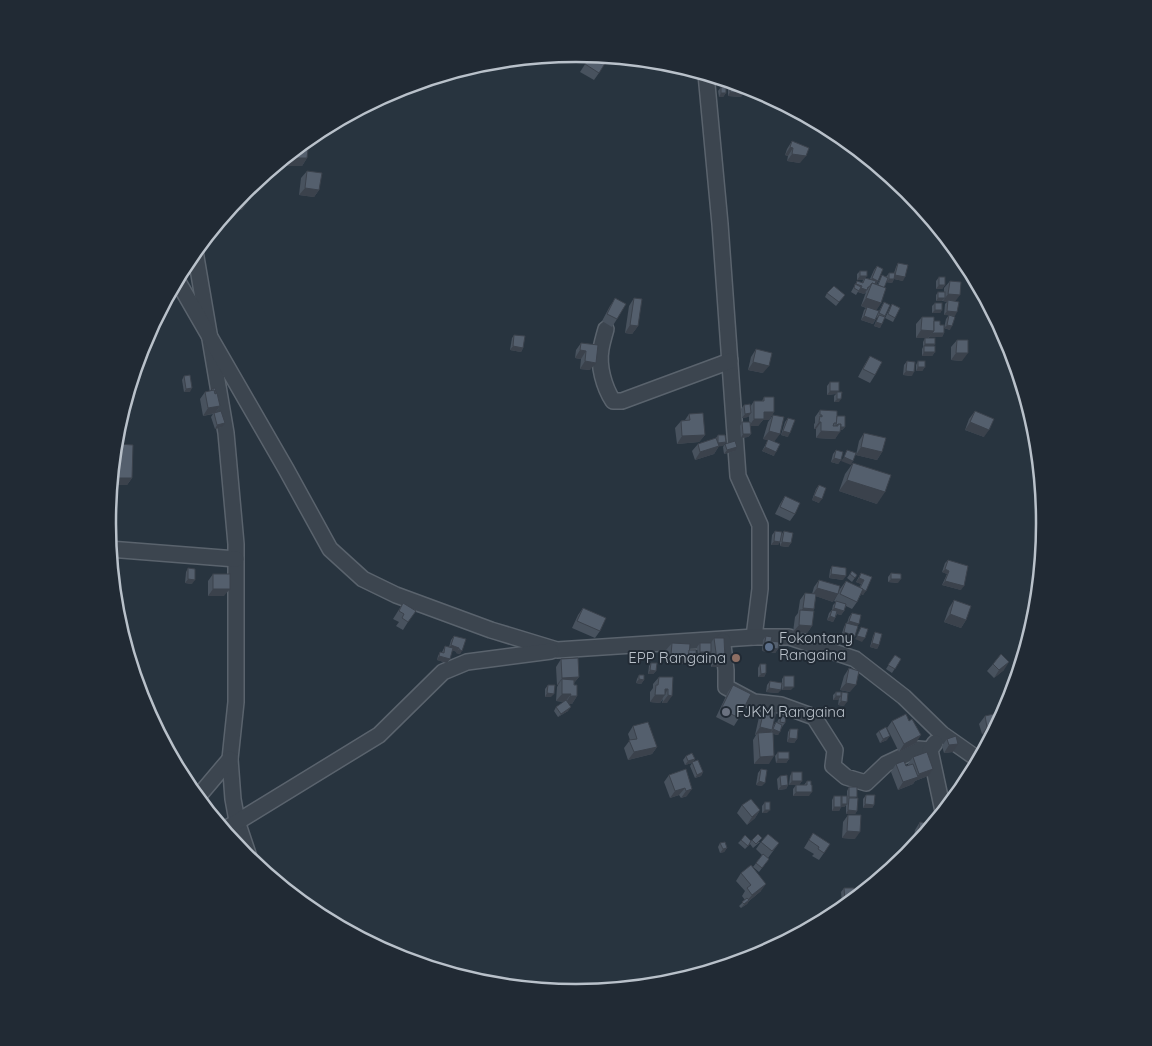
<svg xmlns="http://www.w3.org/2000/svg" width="1152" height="1046" font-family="Quicksand,sans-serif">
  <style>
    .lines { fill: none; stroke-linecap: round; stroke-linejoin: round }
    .minor-casing { stroke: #5a636d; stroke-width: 18 }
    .minor { stroke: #3c454f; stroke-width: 15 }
    .wall { fill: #48525e }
    .shaded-wall { fill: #3b424c }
    .building { fill: #545f6d; stroke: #3b424c }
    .service-dot { fill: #5c6f8a; stroke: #212a34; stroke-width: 2 }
    .education-dot { fill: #8d6e63; stroke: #212a34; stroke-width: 2 }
    .worship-dot { fill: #6b7280; stroke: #212a34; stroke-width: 2 }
    .labels { text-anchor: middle; stroke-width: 4; stroke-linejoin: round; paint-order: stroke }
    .poi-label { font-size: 15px; fill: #b9c1ca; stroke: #212a34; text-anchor: start }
    .rim { fill: none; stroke: #b9c1ca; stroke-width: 2.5 }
  </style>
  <rect width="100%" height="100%" fill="#28343f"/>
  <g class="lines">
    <defs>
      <g id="minor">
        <path d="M706 74 720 224 738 476 760 525V589L754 637"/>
        <path d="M195 251 226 433 236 544V702L230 759 233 799 237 821 250 860"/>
        <path d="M177 280 286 469 330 549 363 579 396 595 491 630 557 650 754 637H789L855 659 904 697 942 734 979 760"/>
        <path d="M606 329C604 336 602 343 601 349 598 366 604 387 613 401H622L730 361"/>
        <path d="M109 549 236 559"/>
        <path d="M723 641V645L726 670V687L754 702 781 705 814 717 835 750 833 766 846 777 866 783 886 764 918 749 930 750"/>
        <path d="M935 743 930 750 943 811"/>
        <path d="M197 798 230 759"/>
        <path d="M224 830 379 735 443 672 467 662 551 651"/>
      </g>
    </defs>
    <use href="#minor" class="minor-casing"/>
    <use href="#minor" class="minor"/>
  </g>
  <g class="wall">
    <path d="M591 55 599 73 594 80 580 72Z"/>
    <path d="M731 82 733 83 755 89 753 95H744V86L741 97 728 96V86Z"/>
    <path d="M721 87 726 93 723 97H719L718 91Z"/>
    <path d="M792 141 800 163 787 161 788 156 785 155 787 149Z"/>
    <path d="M296 149 307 158 302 166H287L288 156Z"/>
    <path d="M307 171 319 190 314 197 299 195 301 178Z"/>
    <path d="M898 263 903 281 894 279 892 283 886 282 884 288 881 303 876 310 879 311 884 302 890 305 880 328 874 326 878 317H877L873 324 861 320 864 310 866 308 861 306 866 292 864 294 858 292 859 290 856 295 851 292 857 281 862 283 863 280H857V274L860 271 865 278 870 279 874 270 877 266 878 281 876 285H877L882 275 886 277 889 273H894L896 267Z"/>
    <path d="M939 277 945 285 942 289H936V281Z"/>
    <path d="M950 281 955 301V316H951L950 330 944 328V333L942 337H929V338L935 344 933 346 935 352 932 356H922V349L923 347V342L925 338H916V324L922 317 934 321 944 328 946 319 949 315H944L945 304 947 302 943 301H936V295L938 292H944V288Z"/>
    <path d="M827 293 845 295 836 306 825 297Z"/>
    <path d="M634 298 638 326 632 334 625 333 629 306Z"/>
    <path d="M615 299 617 319 612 327 602 321 610 306Z"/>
    <path d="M935 303 942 310 940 313H932V306Z"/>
    <path d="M892 304 895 318 893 322 885 318Z"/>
    <path d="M514 335 523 348 521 352 510 350 512 338Z"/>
    <path d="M957 340 962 361 951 360V347Z"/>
    <path d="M581 343 598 345 590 370 580 369 581 359 575 358 576 350Z"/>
    <path d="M756 349 763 373 748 370 751 357Z"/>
    <path d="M870 356 875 375 870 383 858 377 865 364Z"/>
    <path d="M907 361 912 376 903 375 904 365Z"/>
    <path d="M918 361 925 367 922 371H916V365Z"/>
    <path d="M184 376 190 392H184L182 380Z"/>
    <path d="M830 382 838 392 839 402H834V396L836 394 827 395V386Z"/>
    <path d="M211 389 220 406 216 412 222 427 215 429 211 417 213 414 203 416 200 399 205 392 210 391Z"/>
    <path d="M764 397 774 412 769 420H763L758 426H750L751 434 748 437 741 438 740 426 742 422H749V416L748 417 742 418 741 409 744 405 750 407 754 401H762Z"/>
    <path d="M820 410 837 416 845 427 842 430H840L835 439 816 438V429H814V424L815 423V417Z"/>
    <path d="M975 411 984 437 965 430 969 419Z"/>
    <path d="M689 414 705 435 699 442 677 444 675 428 681 421 685 420Z"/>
    <path d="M773 415 774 456 762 451 768 440 763 439 768 422Z"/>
    <path d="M788 418V437L781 435 785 422Z"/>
    <path d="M864 433 882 452 877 460 856 455 859 441Z"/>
    <path d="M718 435 726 442 723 446H719L714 454 695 460 692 451 698 444 716 438Z"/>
    <path d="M119 444 132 478 127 485H113L114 452Z"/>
    <path d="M725 444 735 451 724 454 723 447Z"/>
    <path d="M836 450 841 460 838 464 831 462 833 454Z"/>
    <path d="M853 463 877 504 839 491 845 474Z"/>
    <path d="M819 485V503L812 500 816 489Z"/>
    <path d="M785 496 795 514 790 521 775 514 780 504Z"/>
    <path d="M775 531 781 535 784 531 791 543 788 547 780 546V542L778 545H771L772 535Z"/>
    <path d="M948 560 961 590 942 585 947 574 942 572 945 563Z"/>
    <path d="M832 566 843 580 829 578 830 570Z"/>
    <path d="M188 568 192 584 185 583 186 572Z"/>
    <path d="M852 571 857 575 852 582 847 578Z"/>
    <path d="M861 573 872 577 863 595 861 594 857 602 852 609 846 606 844 611 841 615 837 614 833 622 827 620 829 613 832 610 833 605 836 602 834 601 840 589 846 581 859 588 861 584 856 582Z"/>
    <path d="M891 573 898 583 888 582V577Z"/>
    <path d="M213 574 224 596H208V581Z"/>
    <path d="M819 580 833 602 816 596 814 609 813 611 812 626 807 633 793 632 795 617 798 613 800 600 805 593 812 594 814 587Z"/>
    <path d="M954 600 966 620 961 628 944 622 949 608Z"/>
    <path d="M403 603 408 622 403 630 396 626 399 622 393 619Z"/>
    <path d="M583 608 600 631 595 638 572 628 578 615Z"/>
    <path d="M852 613 857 626 852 639 841 636 844 627 846 623H847L849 617Z"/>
    <path d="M875 632 879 645 877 649 870 647 873 636Z"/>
    <path d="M454 636 466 639 460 654 456 653 457 652 452 650 447 663 437 660 438 656 440 652H442L445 646 449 647 451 640Z"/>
    <path d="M766 636 778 649 775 653 762 651 763 640Z"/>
    <path d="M714 638 720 667H711V655H710V654L708 656H698L697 647 700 643H711Z"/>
    <path d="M672 643 689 650H696L694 667H690V664H686V661L683 664 665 663 666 650Z"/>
    <path d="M895 655 901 659 892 673 886 669Z"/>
    <path d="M561 659 579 677 574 683 577 696 572 704H569L568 711 558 717 554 711 556 707 564 702 556 701 557 687 558 685H557L556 667Z"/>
    <path d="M651 663 656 671 653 674H648L649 666Z"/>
    <path d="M760 664 766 673 764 677H758V668Z"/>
    <path d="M993 664 1004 670 994 678 987 671Z"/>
    <path d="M849 668 850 692 840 690 844 676Z"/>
    <path d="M639 675 644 680 641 684 636 683 637 679Z"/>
    <path d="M784 676 791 690H782V684L778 693 766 692 767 685 770 681 782 683V679Z"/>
    <path d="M659 677H673L667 703H662L663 699 660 703 650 702V692L653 688V684Z"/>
    <path d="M548 685 551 697H545V689Z"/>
    <path d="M733 685 739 718 734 726 716 717 728 692Z"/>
    <path d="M836 692 841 694 842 692 844 706 838 705 839 698 838 700H833V695Z"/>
    <path d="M764 710 773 726 776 722 777 723 778 720 781 716 785 723 782 727 778 735 773 734 769 764H754L753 740 756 735H755L759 717Z"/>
    <path d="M985 716 992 732 982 734 979 724Z"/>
    <path d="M892 721H909L916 743 899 752 887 728Z"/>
    <path d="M633 726 657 747 652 754 628 760 624 748 630 740 628 734Z"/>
    <path d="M790 729 797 739 794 743 787 742 788 732Z"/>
    <path d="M879 731 887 740 880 743 876 734Z"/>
    <path d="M947 739 953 752 944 753 942 746Z"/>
    <path d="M778 752 789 759 786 763H776L775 756Z"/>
    <path d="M686 756 695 759 693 762 703 772 701 776 695 778 690 766 692 763 685 765 683 760Z"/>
    <path d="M913 757 928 776 915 781 913 784 898 790 891 772 896 764 906 766 908 765V764Z"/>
    <path d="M686 769 687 796 681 798 679 795 670 798 664 782 669 775Z"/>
    <path d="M761 769 762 786 756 785 758 773Z"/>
    <path d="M792 772 802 781 799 785H789L790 776Z"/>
    <path d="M780 776 788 785 786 789 778 790 777 779Z"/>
    <path d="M807 781 809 796H793V789L796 785H804Z"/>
    <path d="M849 787 856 798 857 811 855 814H846V805L844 807H841L839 811H832V800L834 796 841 797 842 796 847 800V791Z"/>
    <path d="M866 795 874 805 872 808H863V799Z"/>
    <path d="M765 802 767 813H762V806Z"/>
    <path d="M742 805 760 810 755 818 747 825 737 813Z"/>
    <path d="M848 815 855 839 842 838 843 822Z"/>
    <path d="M920 822 933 824 913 848H912L915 830Z"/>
    <path d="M813 833 824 853 819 860 812 856 814 854 804 848Z"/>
    <path d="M741 840 751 841 752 840 760 842 753 848 750 844 745 849 738 843Z"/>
    <path d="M761 842 779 843 768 858 769 859 759 872 753 867 762 855 756 849Z"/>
    <path d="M720 843 727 848 724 852 720 853 718 847Z"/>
    <path d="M741 873 761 891 749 901 747 904 741 908 739 906 745 900 742 896 745 891 736 881Z"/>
    <path d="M844 888 855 898 848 904H842L841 892Z"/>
    <path d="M768 950 757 956V955L759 951Z"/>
  </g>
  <g class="shaded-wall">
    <path d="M755 91 753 95H744L747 92Z"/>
    <path d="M730 92 743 93 741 97 728 96Z"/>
    <path d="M721 93H726L723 97H719Z"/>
    <path d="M790 147 793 148 788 156 785 155Z"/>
    <path d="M792 154 806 156 800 163 787 161Z"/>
    <path d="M293 158H307L302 166H287Z"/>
    <path d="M305 188 319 190 314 197 299 195Z"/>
    <path d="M238 198 250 199 242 210H229Z"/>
    <path d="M895 275 905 277 903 281 894 279 892 283 886 282 889 279H893Z"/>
    <path d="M860 276H867L864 280 865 278 863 280H857Z"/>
    <path d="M872 278 878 281 876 285 869 282Z"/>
    <path d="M939 285H945L942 289H936Z"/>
    <path d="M868 287H869L864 294 858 292 861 288Z"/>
    <path d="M948 294 960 295 954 303 948 300 947 302 943 301Z"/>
    <path d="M866 298 881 303 876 311 861 306Z"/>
    <path d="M938 298H945L942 301H936Z"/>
    <path d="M935 310H942L940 313H932Z"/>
    <path d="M947 311 957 312 955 316 944 315Z"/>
    <path d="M864 316 875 320 873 324 861 320Z"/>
    <path d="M876 322 882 324 880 328 874 326Z"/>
    <path d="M630 325 638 326 632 334 625 333Z"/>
    <path d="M947 325 952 326 950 330 944 328Z"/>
    <path d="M921 330 934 331 928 338H916Z"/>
    <path d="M932 333H944L942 337H929Z"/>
    <path d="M925 344H935L932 348 924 346 923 347Z"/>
    <path d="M513 346 523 348 521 352 510 350Z"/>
    <path d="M580 350 586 351 581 359 575 358Z"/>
    <path d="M924 352H935L932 356H922Z"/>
    <path d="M956 353H968L962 361 951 360Z"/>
    <path d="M585 361 596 363 590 370 580 369Z"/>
    <path d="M753 362 769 366 763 373 748 370Z"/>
    <path d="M918 367H925L922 371H916Z"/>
    <path d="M906 371 914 372 912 376 903 375Z"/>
    <path d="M192 388 190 392H184L186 389Z"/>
    <path d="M830 391H839L836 394 827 395Z"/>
    <path d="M837 399H841L839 402H834Z"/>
    <path d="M220 406 215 413 203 416 208 408Z"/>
    <path d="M764 412H774L769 420H763L758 426H749L754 419Z"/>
    <path d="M751 413 748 417 742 418 745 414Z"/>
    <path d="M819 422H821L816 429H814Z"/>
    <path d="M970 422 989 430 984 437 965 430Z"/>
    <path d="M225 423 222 427 215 429 217 425Z"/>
    <path d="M837 427H845L842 430H835Z"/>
    <path d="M769 431 780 434 774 442 763 439Z"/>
    <path d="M783 431 790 433 788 437 781 435Z"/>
    <path d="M821 431 840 432 835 439 816 438Z"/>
    <path d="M743 434H751L748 437 741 438Z"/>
    <path d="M705 435 699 442 677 444 682 436Z"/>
    <path d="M726 442 723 446 715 447 718 443Z"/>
    <path d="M719 446 714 454 695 460 700 452Z"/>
    <path d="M737 447 735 451 724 454 727 450Z"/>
    <path d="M765 447 776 452 774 456 762 451Z"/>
    <path d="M861 447 882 452 877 460 856 455Z"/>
    <path d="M844 457 853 461 851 465 841 461Z"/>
    <path d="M834 458 841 460 838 464 831 462Z"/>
    <path d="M118 478H132L127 485H113Z"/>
    <path d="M847 480 885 492 877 504 839 491Z"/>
    <path d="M814 496 822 499 819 503 812 500Z"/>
    <path d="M774 541 780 542 778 545H771Z"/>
    <path d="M782 542 791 543 788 547 780 546Z"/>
    <path d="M945 569 949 571 947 574 942 572Z"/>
    <path d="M831 574 846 576 843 580 829 578Z"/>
    <path d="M859 578 864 580 861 584 856 582Z"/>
    <path d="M188 579 195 580 192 584 185 583Z"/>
    <path d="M891 579H901L898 583 888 582Z"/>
    <path d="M945 581 964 586 961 590 942 585Z"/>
    <path d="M817 588 838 594 833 602 812 595Z"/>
    <path d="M213 589H230L224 596H208Z"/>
    <path d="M860 589 866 591 863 595 858 592Z"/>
    <path d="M803 608 814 609 809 617 800 612Z"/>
    <path d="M834 608 844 611 841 615 831 612Z"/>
    <path d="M950 614 966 620 961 628 944 622Z"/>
    <path d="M830 616 835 618 833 622 827 620Z"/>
    <path d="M849 621 859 624 856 627 847 625Z"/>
    <path d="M799 625 812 626 807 633 793 632Z"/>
    <path d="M844 632 855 636 852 639 841 636Z"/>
    <path d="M857 636 865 638 862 642 855 639Z"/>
    <path d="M872 643 879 645 877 649 870 647Z"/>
    <path d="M451 645 459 648 457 652 448 649Z"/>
    <path d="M764 647 778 649 775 653 762 651Z"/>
    <path d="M459 649 462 651 460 654 456 653Z"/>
    <path d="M700 652H711L708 656H698Z"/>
    <path d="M671 655 689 657 683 664 665 663Z"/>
    <path d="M439 656 450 659 447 663 437 660Z"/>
    <path d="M725 659 720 667H711L717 660Z"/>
    <path d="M688 660H692L690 664H686Z"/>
    <path d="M1009 662 1004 670 994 678 999 670Z"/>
    <path d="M692 664H696L694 667H690Z"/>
    <path d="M650 670 656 671 653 674H648Z"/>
    <path d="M766 673 764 677H758L761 674Z"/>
    <path d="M579 677 573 684 562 679 558 685H557L562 678Z"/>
    <path d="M639 679 644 680 641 684 636 683Z"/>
    <path d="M846 683 856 685 850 692 840 690Z"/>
    <path d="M784 687H794L791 690H782Z"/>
    <path d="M769 688 781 690 778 693 766 692Z"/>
    <path d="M665 689H668L660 703 650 702 655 695Z"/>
    <path d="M547 693 554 694 551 697H545Z"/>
    <path d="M562 694H571L565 702 556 701Z"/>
    <path d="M668 695 672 696 667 703H662Z"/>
    <path d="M570 696H577L572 704H565Z"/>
    <path d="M836 696H841L838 700H833Z"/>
    <path d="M841 701 847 702 844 706 838 705Z"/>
    <path d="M571 707 568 711 558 717 561 714Z"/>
    <path d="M997 725 992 732 982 734 987 727Z"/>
    <path d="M760 727 772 730 767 737 758 733 756 735H755Z"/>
    <path d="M773 729 780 732 778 735 771 733Z"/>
    <path d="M921 735 916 743 899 752 904 744Z"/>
    <path d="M890 736 887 740 880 743 883 739Z"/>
    <path d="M789 738 797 739 794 743 787 742Z"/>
    <path d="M958 744 953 752 944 753 949 745Z"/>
    <path d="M657 747 652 754 628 760 634 752Z"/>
    <path d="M774 756 769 764H754L760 757Z"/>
    <path d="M695 759 692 763 685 765 688 761Z"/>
    <path d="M778 759H789L786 763H776Z"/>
    <path d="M933 769 928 776 915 781 913 784 898 790 903 782 917 777 919 774Z"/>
    <path d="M703 772 701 776 695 778 697 775Z"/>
    <path d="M759 781 765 783 762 786 756 785Z"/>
    <path d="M792 781H802L799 785H789Z"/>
    <path d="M788 785 786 789 778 790 781 786Z"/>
    <path d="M685 788 679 795 670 798 675 791Z"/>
    <path d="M692 789 687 796 681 798 686 791Z"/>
    <path d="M796 792H812L809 796H793Z"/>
    <path d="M842 804H847L844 807H841L839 811H832L834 807H840Z"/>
    <path d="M865 804 874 805 872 808H863Z"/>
    <path d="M760 810 755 818 747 825 752 817Z"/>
    <path d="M765 810H770L767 813H762Z"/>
    <path d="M848 810 857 811 855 814H846Z"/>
    <path d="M847 831 860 832 855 839 842 838Z"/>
    <path d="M917 840H920L913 848H912Z"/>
    <path d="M727 848 724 852 720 853 723 849Z"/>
    <path d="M766 884 761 891 749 901 747 904 741 908 752 895Z"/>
    <path d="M845 900H853L848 904H842Z"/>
  </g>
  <g class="building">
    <path d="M591 55 609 57 599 73 585 64Z"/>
    <path d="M731 82 744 86 743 93 730 92Z"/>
    <rect x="721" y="87" width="5" height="6"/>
    <path d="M747 87 755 89V91L747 92Z"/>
    <path d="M792 141 809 148 806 156 792 154 793 148 790 147Z"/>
    <path d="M296 149H308L307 158H293V151Z"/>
    <path d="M307 171 322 173 319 190 305 188Z"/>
    <path d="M250 186V199L238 198 244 191Z"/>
    <path d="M898 263 908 265 905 277 895 275Z"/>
    <path d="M877 266 883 269 878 281 872 278Z"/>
    <rect x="860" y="271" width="7" height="5"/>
    <path d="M889 273H895L894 279H889Z"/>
    <path d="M882 275 888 278 884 288 878 285Z"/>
    <rect x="939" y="277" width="6" height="8"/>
    <path d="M865 278 876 281 875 284 872 283 869 287H868L867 290 861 288 862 286 856 284 857 281 863 283Z"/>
    <path d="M950 281 961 282 960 295 948 294Z"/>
    <path d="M872 283 886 288 881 303 866 298Z"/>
    <path d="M855 284 861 287 859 291 854 288Z"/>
    <path d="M834 286 845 295 839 302 827 293Z"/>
    <rect x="938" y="292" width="7" height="6"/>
    <path d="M615 298 626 304 617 319 607 314Z"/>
    <path d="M634 298 642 299 638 326 630 325Z"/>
    <path d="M948 300 959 302 957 312 947 311Z"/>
    <path d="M884 302 890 305 885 316 879 313Z"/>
    <rect x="935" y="303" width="7" height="7"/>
    <path d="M892 304 900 308 895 318 888 314Z"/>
    <path d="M867 307 879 311 875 320 864 316Z"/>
    <path d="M879 315 885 317 882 324 876 322Z"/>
    <path d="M949 315 955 317 952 326 947 325Z"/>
    <path d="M922 317H934V331L921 330Z"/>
    <path d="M934 321H940V325H944V333H932L934 331Z"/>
    <path d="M514 335 525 336 523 348 513 346Z"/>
    <rect x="925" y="338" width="10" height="6"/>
    <path d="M957 340H968V353H956Z"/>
    <path d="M581 343 598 345 596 363 585 361 586 351 580 350Z"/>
    <rect x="924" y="346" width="11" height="6"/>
    <path d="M756 349 772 353 769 366 753 362Z"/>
    <path d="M870 356 882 362 875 375 863 369Z"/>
    <path d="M907 361 915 362 914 372 906 371Z"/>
    <rect x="918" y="361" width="7" height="6"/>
    <path d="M190 375 192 388 186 389 184 376Z"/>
    <rect x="830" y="382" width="9" height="9"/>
    <path d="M215 388 216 393 215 394 214 390H212L211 389Z"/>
    <path d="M214 390 215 394 217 393 220 406 208 408 205 392Z"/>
    <path d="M837 392H842L841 399H837Z"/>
    <path d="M764 397H774V412H764V419H754V401H764Z"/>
    <path d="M750 404 751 413 745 414 744 405Z"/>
    <path d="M820 410 837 411V423H834L833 426H838V424H841L840 432 821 431V422H819L820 416 822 417V415H820Z"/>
    <path d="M221 411 225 423 217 425 214 413Z"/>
    <path d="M975 411 994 419 989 430 970 422Z"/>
    <path d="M703 413 705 435 682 436 681 421 690 420 689 414Z"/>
    <path d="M773 415 784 417 780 434 769 431Z"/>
    <path d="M837 416H845V427H841V424H838L836 426Z"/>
    <path d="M788 418 795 420 790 433 783 431Z"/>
    <path d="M742 422H750L751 434H743Z"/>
    <path d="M864 433 886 438 882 452 861 447Z"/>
    <path d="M718 435H725L726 442 718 443Z"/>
    <path d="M716 438 719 446 700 452 698 444Z"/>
    <path d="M768 439 780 444 776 452 765 447Z"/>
    <path d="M735 441 737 447 727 450 725 444Z"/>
    <path d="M119 444 133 445 132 478H118Z"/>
    <path d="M836 450 843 452 841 460 834 458Z"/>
    <path d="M847 450 856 453 853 461 844 457Z"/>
    <path d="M853 463 891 475 885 492 847 480Z"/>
    <path d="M819 485 826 488 822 499 814 496Z"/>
    <path d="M785 496 800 503 795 514 780 507Z"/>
    <path d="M775 531 782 532 780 542 774 541Z"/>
    <path d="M784 531 793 533 791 543 782 542Z"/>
    <path d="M948 560 968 566 964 586 945 581 949 571 945 569Z"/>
    <path d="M832 566 846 568V576L831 574Z"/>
    <path d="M188 568 195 569V580L188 579Z"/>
    <path d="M852 571 857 575 855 578 850 574Z"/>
    <path d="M861 573 872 577 866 591 860 588 864 580 859 578Z"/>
    <path d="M891 573 901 574V579H891Z"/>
    <rect x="213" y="574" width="17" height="15"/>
    <path d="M819 580 840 586 838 594 817 588Z"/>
    <path d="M846 581 863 589 857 602 840 594Z"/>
    <path d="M805 593 816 594 814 609 803 608Z"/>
    <path d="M954 600 971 606 966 620 950 614Z"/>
    <path d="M836 601 846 604 844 611 834 608Z"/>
    <path d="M403 603 416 611 408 622 402 618 404 614 399 611Z"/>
    <path d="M583 608 606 618 600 631 577 621Z"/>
    <path d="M800 610 814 611 812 626 799 625Z"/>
    <path d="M832 610 837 611 835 618 830 616Z"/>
    <path d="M852 613 861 615 859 624 849 621Z"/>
    <path d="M846 623 858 626 855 636 844 632Z"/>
    <path d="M861 627 868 629 865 638 857 636Z"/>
    <path d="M875 632 882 634 879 645 872 643Z"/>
    <path d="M454 636 466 639 462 651 459 649V648L451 645Z"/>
    <path d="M766 636 772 637 771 641 779 642 778 649 764 647Z"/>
    <path d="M714 638H724L725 659 717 660Z"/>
    <path d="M672 643 690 644 689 657 671 655Z"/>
    <rect x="700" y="643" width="11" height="9"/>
    <path d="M445 646 453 648 450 659 439 656 440 652 444 653Z"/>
    <path d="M131 647 133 669H132L126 648Z"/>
    <path d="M689 650H696V664H692V660H688Z"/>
    <path d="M1001 654 1009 662 999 670 993 664Z"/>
    <path d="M895 655 901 659 895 669 888 665Z"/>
    <path d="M578 658 579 677 562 678 561 659Z"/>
    <path d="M651 663H657L656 671 650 670Z"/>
    <path d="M760 664H766V673L761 674Z"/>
    <path d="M849 668 859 671 856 685 846 683Z"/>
    <path d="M639 675H644V680L639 679Z"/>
    <rect x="784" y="676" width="10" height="11"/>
    <path d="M659 677H673L672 696 668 695V689H665V695H655L656 685H658Z"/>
    <path d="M562 679 574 680V685H577V696H570L571 694H562Z"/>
    <path d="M770 681 782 683 781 690 769 688Z"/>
    <path d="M548 685H555L554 694 547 693Z"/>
    <path d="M733 685 751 694 739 718 721 709Z"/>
    <rect x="836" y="692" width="5" height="4"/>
    <path d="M842 692 848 693 847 702 841 701Z"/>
    <path d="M566 700 571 707 561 714 556 707Z"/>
    <path d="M764 710 776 712 772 730 760 727Z"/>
    <path d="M906 714 909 721 912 719 921 735 904 744 892 721Z"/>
    <path d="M994 714 997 725 987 727 985 716Z"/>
    <path d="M781 716 786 717 785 723 780 722Z"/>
    <path d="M648 722 657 747 634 752 629 740 637 739 633 726Z"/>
    <path d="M776 722 782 725 780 732 773 729Z"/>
    <path d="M886 727 890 736 883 739 879 731Z"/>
    <path d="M790 729H798L797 739 789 738Z"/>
    <path d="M773 732 774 756 760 757 758 733Z"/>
    <path d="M956 736 958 744 949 745 947 739Z"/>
    <rect x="778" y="752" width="11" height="7"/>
    <path d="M927 752 933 769 919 774 913 757Z"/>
    <path d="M692 753 695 759 688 761 686 756Z"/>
    <path d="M698 760 703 772 697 775 692 762Z"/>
    <path d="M904 761 906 766 913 764 918 777 903 782 896 764Z"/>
    <path d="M686 769 692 789 686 791 685 788 675 791 669 775Z"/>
    <path d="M761 769 767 770 765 783 759 781Z"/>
    <rect x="792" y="772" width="10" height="9"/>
    <path d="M787 775 788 785 781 786 780 776Z"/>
    <path d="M807 781H811V785H812V792H796V785H807Z"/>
    <rect x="849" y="787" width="8" height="10"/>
    <path d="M866 795H875L874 805 865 804Z"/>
    <rect x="834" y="796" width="7" height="11"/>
    <rect x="842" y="796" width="5" height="8"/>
    <path d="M849 798H858L857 811 848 810Z"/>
    <path d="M751 799 760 810 752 817 742 805Z"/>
    <rect x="765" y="802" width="5" height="8"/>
    <path d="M848 815H861L860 832 847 831Z"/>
    <path d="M920 822 933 824 920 840H917Z"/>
    <path d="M813 833 830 844 824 853 818 849 819 847 809 840Z"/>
    <path d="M758 834 762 838 756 844 752 840Z"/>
    <path d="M768 834 779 843 772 851 761 842Z"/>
    <path d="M745 835 751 841 748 846 741 840Z"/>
    <path d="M725 842 727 848 723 849 720 843Z"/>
    <path d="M763 854 769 859 762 868 756 863Z"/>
    <path d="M751 865 766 884 752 895 747 888 751 885 741 873Z"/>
    <path d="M888 866 892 868 887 872 885 871Z"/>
    <path d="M844 888H854L855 898 853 900H845Z"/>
    <path d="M747 898 749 900 744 904 742 902Z"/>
    <path d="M765 946 768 950 761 953 759 951Z"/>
  </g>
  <circle class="service-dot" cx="769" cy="647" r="5"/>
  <circle class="education-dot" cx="736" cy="658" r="5"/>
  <circle class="worship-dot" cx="726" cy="712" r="5"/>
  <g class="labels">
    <g class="poi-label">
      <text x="779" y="643">Fokontany<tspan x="779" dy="17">Rangaina</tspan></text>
      <text x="726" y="663" text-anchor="end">EPP Rangaina</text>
      <text x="736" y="717">FJKM Rangaina</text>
    </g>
  </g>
  <path d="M0 0H1152V1046H0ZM576 62H576A460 460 0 0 1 1036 522V524A460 460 0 0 1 576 984H576A460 460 0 0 1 116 524V522A460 460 0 0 1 576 62Z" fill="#212a34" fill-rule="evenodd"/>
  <path class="rim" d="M576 62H576A460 460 0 0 1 1036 522V524A460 460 0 0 1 576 984H576A460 460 0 0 1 116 524V522A460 460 0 0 1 576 62Z"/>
</svg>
